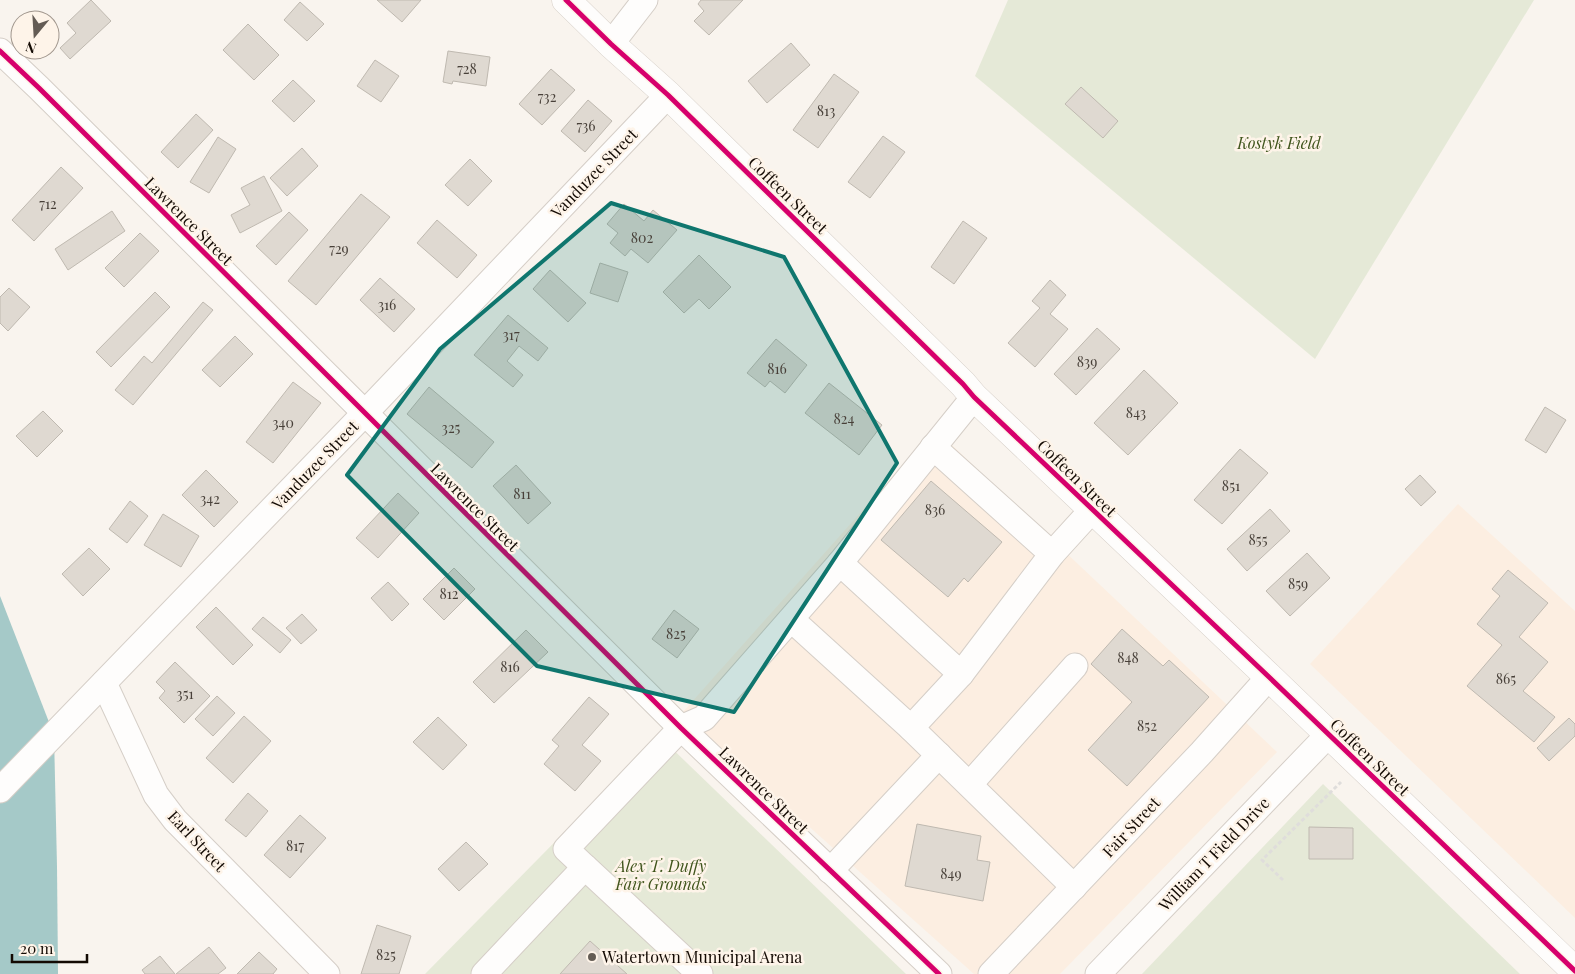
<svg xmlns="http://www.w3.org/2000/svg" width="1575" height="974" font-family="'Playfair Display',serif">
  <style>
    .built { fill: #fceee1 }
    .green { fill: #e5e9d7 }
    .water { fill: #a5c9c8 }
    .building { fill: #dfd9d1; stroke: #bfb9b0 }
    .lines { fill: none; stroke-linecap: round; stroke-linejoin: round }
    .minor-casing { stroke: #d5cec7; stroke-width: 27 }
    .major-casing { stroke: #d5cec7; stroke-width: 29 }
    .path { stroke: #dfdddb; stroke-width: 3; stroke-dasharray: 4 2.5; stroke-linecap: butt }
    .minor { stroke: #fefdfc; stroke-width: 25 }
    .major { stroke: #fefdfc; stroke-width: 28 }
    .cycleway-casing { stroke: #fef4e9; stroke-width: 8 }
    .cycleway { stroke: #d6006c; stroke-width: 5 }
    .marked { fill: #0f766e; fill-opacity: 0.2; stroke: #0f766e; stroke-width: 4; stroke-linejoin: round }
    .poi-dot { fill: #645c55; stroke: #fef4e9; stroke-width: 2 }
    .labels { text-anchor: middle; stroke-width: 5; stroke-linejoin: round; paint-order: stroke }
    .number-label { font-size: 14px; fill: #484039 }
    .park-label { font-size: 16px; font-style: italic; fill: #40551c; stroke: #fef4e9 }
    .street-label { font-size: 16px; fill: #130a03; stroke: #fef4e9 }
    .poi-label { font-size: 16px; fill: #130a03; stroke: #fef4e9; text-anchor: start }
  </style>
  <rect width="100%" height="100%" fill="#f9f4ee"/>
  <g class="built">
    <path d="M935 429 1277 752 1060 974H974L682 713Z"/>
    <path d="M1458 504 1575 611V918L1310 664Z"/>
  </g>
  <g class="green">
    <path d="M1008 0H1534L1315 359 975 76Z"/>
    <path d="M659 736 906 974H425Z"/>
    <path d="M1323 784 1520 974H1142Z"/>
  </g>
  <path class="water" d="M0 596 54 735 57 866 58 974H0Z"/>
  <g class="building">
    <path d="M91 0 111 21 70 59 60 48 76 33 67 23Z"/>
    <path d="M377 0H421L402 22Z"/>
    <path d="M701 0H743L709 35 694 21 704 11 698 4Z"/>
    <path d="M300 2 324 24 307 41 284 20Z"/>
    <path d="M248 24 279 55 254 80 223 50Z"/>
    <path d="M791 43 810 65 767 103 748 81Z"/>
    <path d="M448 51 490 57 486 86 453 81 452 84 443 82Z"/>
    <path d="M375 60 399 76 381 102 357 86Z"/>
    <path d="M551 69 575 90 542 125 519 104Z"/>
    <path d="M834 74 859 92 818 148 793 130Z"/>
    <path d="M293 80 315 101 294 122 272 101Z"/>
    <path d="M1081 87 1118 121 1103 138 1065 104Z"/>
    <path d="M588 100 612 121 585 152 561 131Z"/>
    <path d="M196 114 213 130 178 168 161 152Z"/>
    <path d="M883 136 905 152 870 198 848 182Z"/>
    <path d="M218 137 236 149 209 193 190 182Z"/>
    <path d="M302 148 318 166 287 196 270 178Z"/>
    <path d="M470 159 492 181 468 206 445 185Z"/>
    <path d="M61 167 83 188 34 241 12 220Z"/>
    <path d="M264 176 282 211 240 233 231 215 250 205 241 188Z"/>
    <path d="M361 194 390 217 316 305 288 281Z"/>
    <path d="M624 204 644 221 653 210 677 230 648 263 631 249 625 256 610 243 618 233 607 224Z"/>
    <path d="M112 211 125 231 68 270 55 249Z"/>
    <path d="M289 212 308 230 276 265 256 246Z"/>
    <path d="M437 220 477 255 457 278 417 243Z"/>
    <path d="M963 221 987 238 954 284 931 267Z"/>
    <path d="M140 233 159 251 124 287 105 268Z"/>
    <path d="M699 255 731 287 709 309 699 299 684 313 663 292Z"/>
    <path d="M600 263 628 272 618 302 590 293Z"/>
    <path d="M550 270 586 303 568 322 533 289Z"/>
    <path d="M380 278 415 309 394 332 360 300Z"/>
    <path d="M1050 280 1066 295 1050 314 1068 329 1035 367 1008 343 1040 308 1032 301Z"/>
    <path d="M9 288 30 307 8 331 0 323V297Z"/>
    <path d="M155 292 170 307 111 367 96 352Z"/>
    <path d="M203 302 213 310 133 405 115 390 144 356 152 363Z"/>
    <path d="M508 315 548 348 538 361 519 346 507 361 523 375 513 387 474 355Z"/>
    <path d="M1097 328 1120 349 1076 395 1054 374Z"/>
    <path d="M235 336 253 354 220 387 202 370Z"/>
    <path d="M776 339 807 365 785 393 770 381 765 387 747 373Z"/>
    <path d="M1144 370 1178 403 1128 455 1094 423Z"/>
    <path d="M293 382 321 403 273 463 246 442Z"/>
    <path d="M829 383 882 425 859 455 805 413Z"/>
    <path d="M429 387 494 442 472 468 407 414Z"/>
    <path d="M1545 407 1566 420 1546 453 1525 440Z"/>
    <path d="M43 411 63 431 37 457 16 436Z"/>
    <path d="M1240 449 1268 473 1222 524 1194 500Z"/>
    <path d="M516 465 551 503 528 524 493 486Z"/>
    <path d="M206 470 238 502 214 527 182 495Z"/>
    <path d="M1420 475 1436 492 1421 506 1405 489Z"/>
    <path d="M931 481 1002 542 968 582 964 578 948 597 881 540Z"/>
    <path d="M398 493 419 513 378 558 356 538Z"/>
    <path d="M130 501 148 516 127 543 109 529Z"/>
    <path d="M1270 509 1290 531 1247 571 1227 549Z"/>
    <path d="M163 514 199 536 181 567 144 545Z"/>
    <path d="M89 548 110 569 83 596 62 574Z"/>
    <path d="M1307 553 1330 578 1290 616 1266 591Z"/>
    <path d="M454 568 475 589 444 620 423 599Z"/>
    <path d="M1508 570 1548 603 1519 637 1548 662 1523 691 1555 717 1534 742 1467 686 1502 645 1477 624 1500 596 1492 589Z"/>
    <path d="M388 582 409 604 392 621 371 598Z"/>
    <path d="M216 607 253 645 233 665 196 627Z"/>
    <path d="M674 610 699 629 677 658 652 639Z"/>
    <path d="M302 614 317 630 301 644 286 628Z"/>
    <path d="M263 617 291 640 280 653 252 629Z"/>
    <path d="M1122 629 1163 666 1169 660 1209 697 1127 786 1088 750 1132 702 1091 664Z"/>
    <path d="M526 630 548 652 494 703 473 682Z"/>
    <path d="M175 662 210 696 184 723 159 698 165 691 156 682Z"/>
    <path d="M217 696 235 713 213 736 195 719Z"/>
    <path d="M589 697 609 714 582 745 601 761 575 791 544 764 559 746 552 740Z"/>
    <path d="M244 716 271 741 233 783 206 758Z"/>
    <path d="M438 717 467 745 443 770 413 742Z"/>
    <path d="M1569 718 1575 724V736L1549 761 1537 748Z"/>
    <path d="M248 793 268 811 246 837 225 820Z"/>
    <path d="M300 815 326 838 290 878 264 855Z"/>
    <path d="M917 824 981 836 977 860 990 862 983 901 905 886Z"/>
    <path d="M1309 827 1353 828V859H1309Z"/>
    <path d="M466 842 488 864 459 891 438 869Z"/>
    <path d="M377 925 411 936 399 974H361Z"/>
    <path d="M590 941 627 974H560Z"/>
    <path d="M209 947 226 968 218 974H176Z"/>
    <path d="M259 952 277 969 273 974H237Z"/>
    <path d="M160 956 175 974H145L142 970Z"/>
  </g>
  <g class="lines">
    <defs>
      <g id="minor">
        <path d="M611 44 645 0"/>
        <path d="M0 51 39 88 681 728 939 974"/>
        <path d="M933 447 1052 554"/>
        <path d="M840 563 961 674 1052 554 1092 510"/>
        <path d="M792 620 911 728 961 674"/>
        <path d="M104 683 156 795 175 820 327 974"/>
        <path d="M911 728 1074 887"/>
        <path d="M970 784 1075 666"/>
        <path d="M0 790 364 414 668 95"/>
        <path d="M585 867 566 849 681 728 704 718 840 563 974 397"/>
        <path d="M830 871 939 755"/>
        <path d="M484 974 585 867 700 974"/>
        <path d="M991 974 1202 752 1269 677"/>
        <path d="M1098 974 1328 735"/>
      </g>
      <path id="major" d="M566 0 611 44 668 95 963 384 974 397 1269 677 1575 971"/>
    </defs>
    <use href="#minor" class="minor-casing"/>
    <use href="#major" class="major-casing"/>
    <path class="path" d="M1283 880 1262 860 1341 782"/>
    <use href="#minor" class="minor"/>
    <use href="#major" class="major"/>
    <defs>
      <g id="cycleway">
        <path d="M566 0 611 44 668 95 963 384 974 397 1269 677 1575 971"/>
        <path d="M0 51 39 88 681 728 939 974"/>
      </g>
    </defs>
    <use href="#cycleway" class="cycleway-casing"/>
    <use href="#cycleway" class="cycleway"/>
  </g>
  <path class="marked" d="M611 203 784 257 897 463 734 712 537 666 347 475 440 349Z"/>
  <circle class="poi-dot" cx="592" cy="957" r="5"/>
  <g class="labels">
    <g class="number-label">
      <text x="467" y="74">728</text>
      <text x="547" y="102">732</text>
      <text x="826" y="116">813</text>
      <text x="586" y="131">736</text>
      <text x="48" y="209">712</text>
      <text x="642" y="243">802</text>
      <text x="339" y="254">729</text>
      <text x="387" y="310">316</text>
      <text x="511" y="340">317</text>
      <text x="1087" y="367">839</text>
      <text x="777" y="374">816</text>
      <text x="1136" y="418">843</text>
      <text x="844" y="424">824</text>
      <text x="283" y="428">340</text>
      <text x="451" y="433">325</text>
      <text x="1231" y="491">851</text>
      <text x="522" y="499">811</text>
      <text x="210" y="504">342</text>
      <text x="935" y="515">836</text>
      <text x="1258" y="545">855</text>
      <text x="1298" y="589">859</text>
      <text x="449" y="599">812</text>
      <text x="676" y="639">825</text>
      <text x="1128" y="663">848</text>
      <text x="510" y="672">816</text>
      <text x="1506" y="684">865</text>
      <text x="185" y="699">351</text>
      <text x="1147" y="731">852</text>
      <text x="295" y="851">817</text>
      <text x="951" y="879">849</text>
      <text x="386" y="960">825</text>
    </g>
    <g class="park-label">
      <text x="1279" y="149">Kostyk Field</text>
      <text x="661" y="872">Alex T. Duffy<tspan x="661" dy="18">Fair Grounds</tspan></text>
    </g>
    <g class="street-label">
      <text transform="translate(594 173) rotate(-46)" y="6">Vanduzee Street</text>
      <text transform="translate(788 195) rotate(44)" y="6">Coffeen Street</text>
      <text transform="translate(189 221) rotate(45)" y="6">Lawrence Street</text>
      <text transform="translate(315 465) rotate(-46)" y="6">Vanduzee Street</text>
      <text transform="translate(1077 478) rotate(44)" y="6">Coffeen Street</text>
      <text transform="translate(475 507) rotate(45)" y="6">Lawrence Street</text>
      <text transform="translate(1370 757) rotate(44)" y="6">Coffeen Street</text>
      <text transform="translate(764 790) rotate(44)" y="6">Lawrence Street</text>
      <text transform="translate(1131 827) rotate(-47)" y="6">Fair Street</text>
      <text transform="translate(197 841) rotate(47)" y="6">Earl Street</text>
      <text transform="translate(1214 854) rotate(-46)" y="6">William T Field Drive</text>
    </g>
    <g class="poi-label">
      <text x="602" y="963">Watertown Municipal Arena</text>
    </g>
  </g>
  <g transform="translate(35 35) rotate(198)"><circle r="24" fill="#fef4e9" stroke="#a0968d"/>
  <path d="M0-4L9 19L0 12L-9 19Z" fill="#645c55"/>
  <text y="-8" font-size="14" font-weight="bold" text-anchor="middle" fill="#130a03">N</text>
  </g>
  <path d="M12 954v8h75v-8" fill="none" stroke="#130a03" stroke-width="2.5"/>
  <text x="20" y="954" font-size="15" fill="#130a03" stroke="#fef4e9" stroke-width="4" paint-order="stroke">20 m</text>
</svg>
